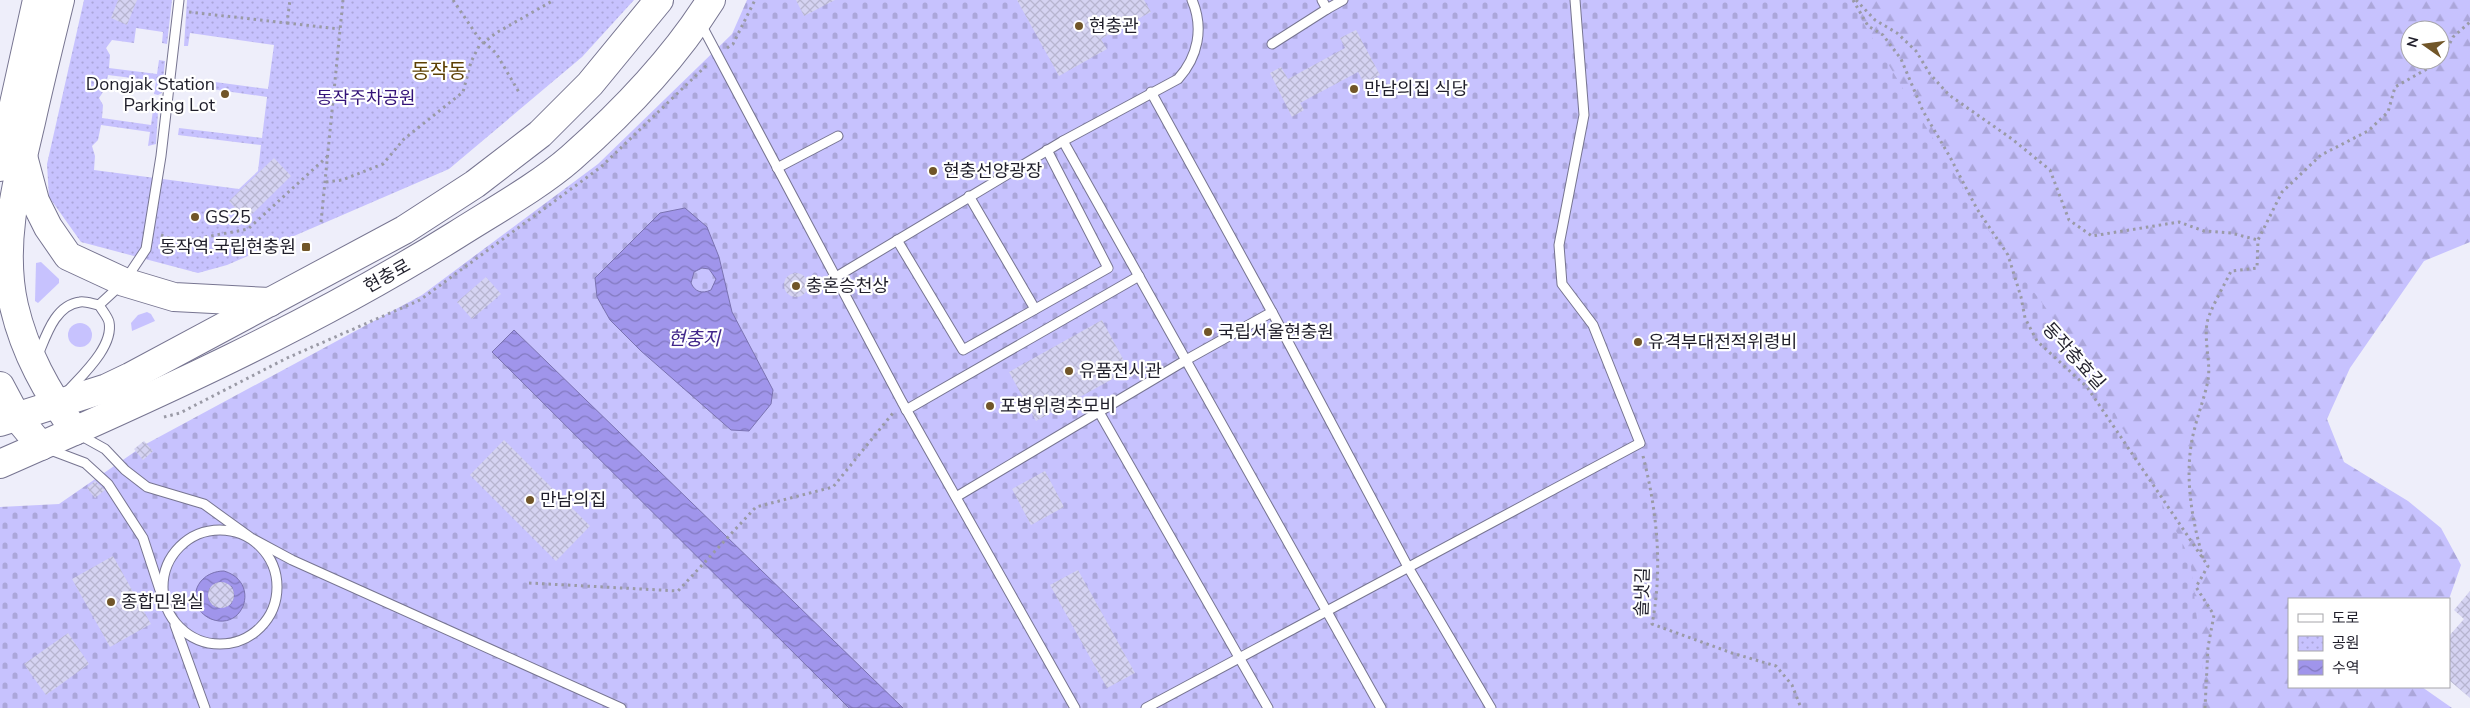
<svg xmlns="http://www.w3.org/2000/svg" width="2470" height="708" font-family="'Nunito Sans','Noto Sans KR',sans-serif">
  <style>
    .grass { fill: #c7c2fe }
    .forest { fill: url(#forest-firs); fill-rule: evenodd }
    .cemetery { fill: url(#cemetery-stones) }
    .park { fill: url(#park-dots) }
    .water { fill: url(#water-waves); stroke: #7a72b1; fill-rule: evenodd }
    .building { fill: url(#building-cross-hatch) }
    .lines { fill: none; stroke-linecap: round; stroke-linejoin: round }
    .service-casing { stroke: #777591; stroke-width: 11 }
    .primary-casing { stroke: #777591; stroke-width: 30 }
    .trunk-casing { stroke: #777591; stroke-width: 30 }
    .path { stroke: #9a9aa6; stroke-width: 3; stroke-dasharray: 2.5 4; stroke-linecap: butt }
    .service { stroke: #fff; stroke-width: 9 }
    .primary { stroke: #fff; stroke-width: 28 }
    .trunk { stroke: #fff; stroke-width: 28 }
    .poi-dot { fill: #715628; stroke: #fff; stroke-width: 2 }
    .labels { text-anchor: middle; stroke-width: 4.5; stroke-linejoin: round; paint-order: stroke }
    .poi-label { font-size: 18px; fill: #201f2b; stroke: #fff; text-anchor: start }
    .park-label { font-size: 18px; fill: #341378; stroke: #fff }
    .street-label { font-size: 18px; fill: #201f2b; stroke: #fff }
    .water-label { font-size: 19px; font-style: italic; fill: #412689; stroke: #fff }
    .quarter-label { font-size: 20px; fill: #5c3f02; stroke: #fff }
  </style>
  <defs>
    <pattern id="forest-firs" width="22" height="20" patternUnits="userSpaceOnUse" patternTransform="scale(1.25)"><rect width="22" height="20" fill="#c7c2fe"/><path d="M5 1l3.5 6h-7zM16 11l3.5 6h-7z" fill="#aba6da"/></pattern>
    <pattern id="cemetery-stones" width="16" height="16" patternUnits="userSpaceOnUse" patternTransform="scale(1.25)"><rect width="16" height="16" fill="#c7c2fe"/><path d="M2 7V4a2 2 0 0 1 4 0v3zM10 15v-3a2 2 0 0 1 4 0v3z" fill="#aba6da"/></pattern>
    <pattern id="park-dots" width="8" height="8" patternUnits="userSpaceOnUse" patternTransform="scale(1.25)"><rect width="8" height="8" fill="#c7c2fe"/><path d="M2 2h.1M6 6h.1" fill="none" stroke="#aba6da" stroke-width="1.8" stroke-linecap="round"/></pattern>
    <pattern id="water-waves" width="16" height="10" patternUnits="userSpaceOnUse" patternTransform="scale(1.25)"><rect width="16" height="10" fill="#a095eb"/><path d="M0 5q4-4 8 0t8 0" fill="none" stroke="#8279bf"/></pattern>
    <pattern id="building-cross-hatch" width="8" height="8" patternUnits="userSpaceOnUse" patternTransform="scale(1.25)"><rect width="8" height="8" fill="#d5d3f2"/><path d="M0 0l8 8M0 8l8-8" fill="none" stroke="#b7b5d0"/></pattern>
  </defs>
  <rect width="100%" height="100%" fill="#eeeefa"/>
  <g class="grass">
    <path d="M41 262 59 279V283L38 303 35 301 36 263Z"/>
    <path d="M147 312 151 314 155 321 132 331 131 323 138 315Z"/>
    <circle cx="80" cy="335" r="12"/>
  </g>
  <path class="forest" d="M1392 0H2470V242L2424 261 2350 368 2327 419 2344 462 2408 501 2441 528 2461 565 2449 599H2289V687H2422L2452 708H1517ZM2410 30H2440V60H2410Z"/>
  <path class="cemetery" d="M747 0H1853L1861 19 1995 241 2092 369 2190 558 2207 708H0V507L59 504 146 444 422 295 598 164 732 34Z"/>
  <path class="park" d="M84 0H172L167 44 162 43 163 32 136 28 134 43 112 40 106 48 110 55 109 68 157 74 159 60 165 61 162 93 158 95 154 94 156 81 108 75 105 89 99 98 103 105 102 118 151 125 153 110 158 112 156 144 148 146 150 132 101 125 98 140 92 146 95 156 94 170 239 189 258 171 261 145 178 135 179 128 262 138 267 97 184 85 185 78 268 89 274 45 190 33 188 46H184L187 0H634L582 57 449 169 227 265 198 273 81 242 49 197 47 164Z"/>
  <g class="water">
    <path d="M685 208 707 227 719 257 732 312 773 390 771 404 749 431 731 430 641 351 610 320 597 297 595 278 660 213ZM702 268 709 269 716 279 711 290C702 294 695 292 691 283L694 272Z"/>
    <path d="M514 330 903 708H849L492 352Z"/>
    <path d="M224 571C261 582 244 632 211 619 204 616 198 610 196 603 192 584 207 571 224 571ZM221 582 232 587 234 596 231 604 219 608C209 605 206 597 210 588Z"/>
  </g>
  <g class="building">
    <path d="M118 0H137L127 25 111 18Z"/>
    <path d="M796 0H835L804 16Z"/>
    <path d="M1017 0H1144L1151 12 1101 39 1107 49 1059 76Z"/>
    <path d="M1356 30 1380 75 1364 83 1358 72 1300 103 1304 110 1292 117 1270 73 1281 67 1288 79 1345 48 1340 38Z"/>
    <path d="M274 158 291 176 246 220 229 201Z"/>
    <circle cx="796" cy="285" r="12"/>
    <path d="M486 277 501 294 472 319 457 302Z"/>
    <path d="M1102 320 1129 370 1036 421 1009 372Z"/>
    <path d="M504 440 590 526 556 561 470 475Z"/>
    <path d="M144 441 153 451 143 460 134 449Z"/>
    <path d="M1045 471 1064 507 1031 525 1012 489Z"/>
    <path d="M95 481 105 490 95 498 87 488Z"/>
    <path d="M113 556 151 624 110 647 72 579Z"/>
    <path d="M1078 570 1135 673 1107 688 1050 585Z"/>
    <circle cx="221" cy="595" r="13"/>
    <path d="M2470 591V698L2449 680V636L2464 619 2454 610Z"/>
    <path d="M68 633 89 664 46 695 24 664Z"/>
  </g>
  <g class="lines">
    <defs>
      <g id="service">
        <path d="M1192 0C1204 28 1198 57 1178 79L1063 141 1381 708"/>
        <path d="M1327 9 1343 0"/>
        <path d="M701 24 902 402 1075 708"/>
        <path d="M1272 44 1327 9 1322 0"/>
        <path d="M1151 92 1272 312 1408 567 1491 708"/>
        <path d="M777 168 838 136"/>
        <path d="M969 196 1035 309"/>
        <path d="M897 240 963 350 1108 268 1047 150"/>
        <path d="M836 277 1063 141"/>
        <path d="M38 355C46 336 55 305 80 302 85 301 93 304 99 305L124 282 146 249 161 156 179 0"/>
        <path d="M67 392C81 376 114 347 109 322 108 317 102 310 99 305"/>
        <path d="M906 410 1139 276"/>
        <path d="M1099 412 1268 708"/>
        <path d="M78 434 105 449 125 470 147 487 204 504 251 538 292 560 621 708"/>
        <path d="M48 449 85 463 108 484 143 538 161 593"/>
        <path d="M956 497 1186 360 1272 312"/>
        <circle cx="220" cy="587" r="57"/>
        <path d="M175 625 205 708"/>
        <path d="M1146 708 1640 443 1593 325 1562 284 1559 245 1584 115 1575 0"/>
      </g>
      <g id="primary">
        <path d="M0 422 107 388 130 377 404 230 475 184 540 134 590 84 659 0"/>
        <path d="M0 464C155 396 312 325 456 235 492 212 539 186 571 158 623 112 674 59 711 0"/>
      </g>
      <g id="trunk">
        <path d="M60 0C50 41 40 81 31 122 17 181 0 245 14 306 25 353 47 392 75 431"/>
        <path d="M24 160 35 201 48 227 68 256 124 282 174 297 270 302"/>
        <path d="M0 167 37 0"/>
        <path d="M0 386 16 416 41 446"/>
      </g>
    </defs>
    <use href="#service" class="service-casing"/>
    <use href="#primary" class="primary-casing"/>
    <use href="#trunk" class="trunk-casing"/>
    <g class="path">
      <path d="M453 0 478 37 496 53 520 94"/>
      <path d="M1853 0 1868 26 1883 35 1901 59 1923 111 1950 157 1977 209 2008 255 2021 297 2025 318 2037 341 2087 387 2208 566 2196 587 2214 615 2208 647 2205 708"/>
      <path d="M1856 0 1875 20 1897 33 1916 51 1930 74 1949 95 2012 139 2050 170 2069 220 2092 236 2179 222 2204 231 2231 233 2258 240"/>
      <path d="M189 12 287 23 290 0"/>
      <path d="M287 23 340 29"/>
      <path d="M727 48 733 44 755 0"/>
      <path d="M326 182 342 180 383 164 404 139 463 92 471 62 479 46 496 33 554 0"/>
      <path d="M321 222 343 0"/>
      <path d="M161 235 180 242 248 229 329 155"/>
      <path d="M164 417 180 413 287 358 420 300 601 167 709 63"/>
      <path d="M1643 456C1657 511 1663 568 1652 624L1732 653 1776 666 1792 685 1801 708"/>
      <path d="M2203 558C2191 517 2183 470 2195 427 2199 411 2205 396 2208 380 2211 363 2204 342 2207 323 2209 311 2225 284 2231 271L2257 268 2258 240 2282 192 2321 155 2368 131 2388 112 2395 87 2441 61 2453 37 2470 22"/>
      <path d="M529 583 678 591 756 507 833 487 893 413"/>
    </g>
    <use href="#service" class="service"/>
    <use href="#primary" class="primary"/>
    <use href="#trunk" class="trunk"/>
  </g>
  <g class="poi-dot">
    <circle cx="1079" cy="26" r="5"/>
    <circle cx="1354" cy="89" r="5"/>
    <circle cx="225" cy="94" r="5"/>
    <circle cx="933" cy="171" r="5"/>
    <circle cx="195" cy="217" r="5"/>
    <rect x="301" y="242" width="10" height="10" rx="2.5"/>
    <circle cx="796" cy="286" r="5"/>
    <circle cx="1208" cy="332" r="5"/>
    <circle cx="1638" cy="342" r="5"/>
    <circle cx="1069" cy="371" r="5"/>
    <circle cx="990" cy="406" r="5"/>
    <circle cx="530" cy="500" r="5"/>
    <circle cx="111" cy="602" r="5"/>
  </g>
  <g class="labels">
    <g class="poi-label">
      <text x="1089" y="32">현충관</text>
      <text x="215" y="90" text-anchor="end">Dongjak Station<tspan x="215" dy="21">Parking Lot</tspan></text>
      <text x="1364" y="95">만남의집 식당</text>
      <text x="943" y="177">현충선양광장</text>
      <text x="205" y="223">GS25</text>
      <text x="296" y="253" text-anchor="end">동작역.국립현충원</text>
      <text x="806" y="292">충혼승천상</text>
      <text x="1218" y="338">국립서울현충원</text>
      <text x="1648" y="348">유격부대전적위령비</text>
      <text x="1079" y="377">유품전시관</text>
      <text x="1000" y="412">포병위령추모비</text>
      <text x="540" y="506">만남의집</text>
      <text x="121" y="608">종합민원실</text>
    </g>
    <g class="park-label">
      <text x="366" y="104">동작주차공원</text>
    </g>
    <g class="street-label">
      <text transform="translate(387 276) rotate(-29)" y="6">현충로</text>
      <text transform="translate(2074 356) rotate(48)" y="6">동작충효길</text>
      <text transform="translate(1642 592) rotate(-88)" y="6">솔냇길</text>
    </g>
    <g class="water-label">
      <text x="694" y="345">현충지</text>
    </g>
    <g class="quarter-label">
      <text x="439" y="78">동작동</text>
    </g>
  </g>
  <rect x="2288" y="598" width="162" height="90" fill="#ffffff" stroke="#a6a5aa"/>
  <rect x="2298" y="614" width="25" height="8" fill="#ffffff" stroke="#a6a5aa"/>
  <text x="2332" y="623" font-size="15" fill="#201f2b">도로</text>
  <rect x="2298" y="636" width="25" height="15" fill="url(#park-dots)" stroke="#a6a5aa"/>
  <text x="2332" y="648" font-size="15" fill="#201f2b">공원</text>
  <rect x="2298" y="660" width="25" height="15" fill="url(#water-waves)" stroke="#a6a5aa"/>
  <text x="2332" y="673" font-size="15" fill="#201f2b">수역</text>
  <g transform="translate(2425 45) rotate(284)"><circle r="24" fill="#ffffff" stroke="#a6a5aa"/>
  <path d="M0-4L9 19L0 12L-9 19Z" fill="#715628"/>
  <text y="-8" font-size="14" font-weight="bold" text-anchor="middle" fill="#201f2b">N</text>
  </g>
</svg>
